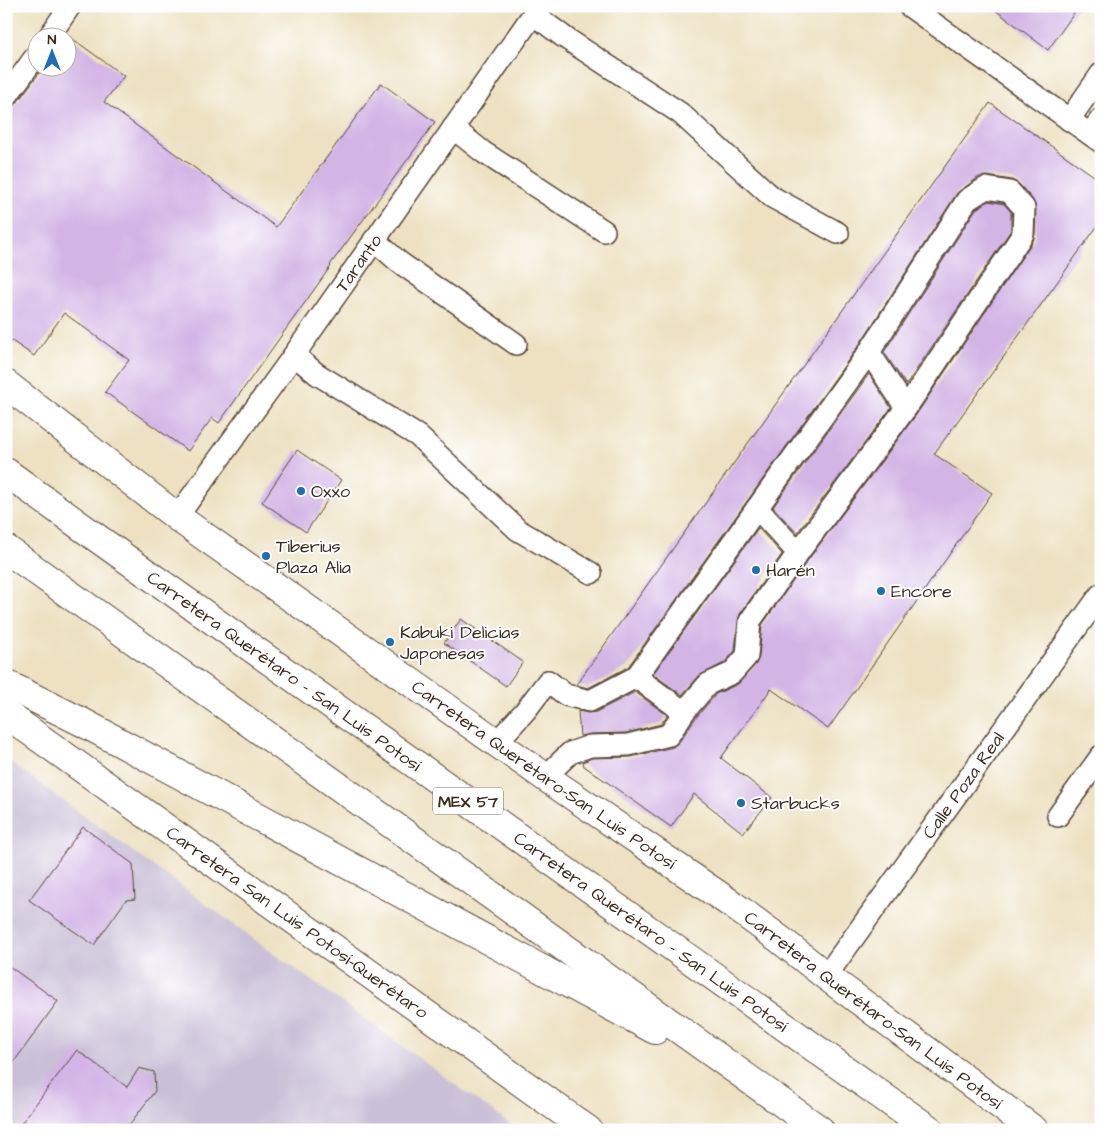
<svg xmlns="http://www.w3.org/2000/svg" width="1107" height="1136" font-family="'Architects Daughter',sans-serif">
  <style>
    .industrial { fill: #c9bfd7 }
    .building { fill: #d2b4e5 }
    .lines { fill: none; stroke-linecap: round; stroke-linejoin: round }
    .minor-casing { stroke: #564536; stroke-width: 24 }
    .secondary-casing { stroke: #564536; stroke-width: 30 }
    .trunk-casing { stroke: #564536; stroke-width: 30 }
    .minor { stroke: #fff; stroke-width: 21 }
    .secondary { stroke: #fff; stroke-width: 28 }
    .trunk { stroke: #fff; stroke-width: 28 }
    .poi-dot { fill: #1f6fb2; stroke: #fff; stroke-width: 2 }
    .labels { text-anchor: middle; stroke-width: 4; stroke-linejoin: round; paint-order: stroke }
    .shield { fill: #fff; stroke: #766a62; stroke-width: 1 }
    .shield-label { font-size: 16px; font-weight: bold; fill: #3b2a1e }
    .street-label { font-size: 18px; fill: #3b2a1e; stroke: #fff }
    .poi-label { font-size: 18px; fill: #3b2a1e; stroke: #fff; text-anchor: start }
  </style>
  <rect width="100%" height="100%" fill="#fff"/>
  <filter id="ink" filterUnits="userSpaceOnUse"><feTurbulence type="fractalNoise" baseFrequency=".02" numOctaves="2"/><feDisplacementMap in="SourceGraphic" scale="10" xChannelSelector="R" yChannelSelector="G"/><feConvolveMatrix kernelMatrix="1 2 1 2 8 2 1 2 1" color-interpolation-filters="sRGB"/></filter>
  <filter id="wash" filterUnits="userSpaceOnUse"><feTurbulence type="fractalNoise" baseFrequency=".0096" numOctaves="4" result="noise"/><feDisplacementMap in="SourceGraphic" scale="20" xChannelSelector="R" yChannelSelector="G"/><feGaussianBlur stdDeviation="1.12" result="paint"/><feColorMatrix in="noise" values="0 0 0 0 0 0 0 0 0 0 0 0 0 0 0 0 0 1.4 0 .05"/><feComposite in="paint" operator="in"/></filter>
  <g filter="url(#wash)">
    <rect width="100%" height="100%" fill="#ede1c1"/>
    <path class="industrial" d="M6 759 142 858 518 1130H6Z"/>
    <g id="blocks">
      <g class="building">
        <path d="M990 6H1079L1048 50Z"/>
        <path d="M66 34 124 76 104 102 276 227 381 83 435 122 330 265 331 266 219 423 212 418 188 451 105 392 129 360 64 313 34 356 6 337V115L10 109 16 104 43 68H68V38H64Z"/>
        <path d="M990 103 1101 181V221L934 454 992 493 828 729 771 689 721 758 772 798 743 833 694 794 671 827 584 766 583 762 592 758 631 757 673 747 679 742 694 720 716 694 738 684 756 664 759 657 762 625 808 560 916 415 1033 241 1035 234 1036 208 1033 200 1019 184 1012 180 987 176 979 177 957 193 859 345 628 667 588 688 576 685Z"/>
        <path d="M989 201 1004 204 1011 212V230L906 385 884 352 976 209Z"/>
        <path d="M869 374 891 408 797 533 773 507Z"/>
        <path d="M297 450 341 480 306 532 262 502Z"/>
        <path d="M758 528 782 554 740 614 738 620 735 651 724 663 699 676 682 695 653 674Z"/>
        <path d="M461 619 523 662 506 686 444 643Z"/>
        <path d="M635 692 667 715 661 724 626 733 590 734 580 736 578 711 588 713 596 712Z"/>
        <path d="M83 827 133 864 135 899 126 900 94 945 29 900Z"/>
        <path d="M6 964 58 1001 6 1073Z"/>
        <path d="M77 1050 127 1087 139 1068 154 1072 155 1091 129 1125 115 1123 109 1130H16Z"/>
      </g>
    </g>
  </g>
  <g filter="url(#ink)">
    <use href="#blocks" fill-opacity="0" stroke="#564536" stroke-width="1"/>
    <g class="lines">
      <defs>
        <g id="minor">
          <path d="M909 6 1101 142"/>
          <path d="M533 14 564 37 680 113 772 197 838 233"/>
          <path d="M48 38 70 6"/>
          <path d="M6 97 38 53"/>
          <path d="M1069 120 1101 74"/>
          <path d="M453 128 483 152 604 231"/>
          <path d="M1090 134 1101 119"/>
          <path d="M374 240 399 262 516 344"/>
          <path d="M869 352 906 408"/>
          <path d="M294 355 317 374 418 436 518 530 591 573"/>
          <path d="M757 508 798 553"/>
          <path id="s1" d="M177 517 294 355 539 6"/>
          <path d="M636 677 684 712"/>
          <path d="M496 743 526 710 548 681 566 695 590 701 636 677 869 352 967 200 986 188 1010 192 1024 208 1023 234 906 408 798 553 750 621 747 656 732 673 708 684 684 712 669 735 628 745 590 746 570 753 545 777"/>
          <path d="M1058 816 1101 756"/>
          <path id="s2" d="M826 976 1101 594"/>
        </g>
        <g id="secondary">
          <path id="s3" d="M6 384 177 517 545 777 733 905 782 941 826 976 1034 1130"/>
          <path id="s4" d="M6 714 588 1130"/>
        </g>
        <g id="trunk">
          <path id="s5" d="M6 472 97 538 930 1130"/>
          <path d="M6 549 820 1130"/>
          <path d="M6 684 82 722 655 1030"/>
        </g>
      </defs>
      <use href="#minor" class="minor-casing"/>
      <use href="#secondary" class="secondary-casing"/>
      <use href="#trunk" class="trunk-casing"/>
      <use href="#minor" class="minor"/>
      <use href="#secondary" class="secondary"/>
      <use href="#trunk" class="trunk"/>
    </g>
  </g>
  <g class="poi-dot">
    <circle cx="301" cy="491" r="5"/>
    <circle cx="266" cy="556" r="5"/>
    <circle cx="756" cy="570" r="5"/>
    <circle cx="881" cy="591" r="5"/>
    <circle cx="390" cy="642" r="5"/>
    <circle cx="741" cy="803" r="5"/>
  </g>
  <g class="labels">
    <rect class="shield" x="433" y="787.5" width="70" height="27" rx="4"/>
    <g class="shield-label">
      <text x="468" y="807">MEX 57</text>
    </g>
    <g class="street-label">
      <text dy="6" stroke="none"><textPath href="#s1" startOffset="312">Taranto</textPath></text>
      <text dy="6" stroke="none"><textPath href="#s5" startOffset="342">Carretera Querétaro - San Luis Potosí</textPath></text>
      <text dy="6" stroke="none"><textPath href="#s3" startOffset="665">Carretera Querétaro-San Luis Potosí</textPath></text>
      <text dy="6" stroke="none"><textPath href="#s2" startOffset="235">Calle Poza Real</textPath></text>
      <text dy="6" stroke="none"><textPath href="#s4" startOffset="358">Carretera San Luis Potosí-Querétaro</textPath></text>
      <text dy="6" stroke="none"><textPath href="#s5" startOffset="792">Carretera Querétaro - San Luis Potosí</textPath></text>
      <text dy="6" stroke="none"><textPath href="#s3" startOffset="1070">Carretera Querétaro-San Luis Potosí</textPath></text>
    </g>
    <g class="poi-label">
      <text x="311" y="497">Oxxo</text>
      <text x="276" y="552">Tiberius<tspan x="276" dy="21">Plaza Alia</tspan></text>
      <text x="766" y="576">Harén</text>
      <text x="891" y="597">Encore</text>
      <text x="400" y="638">Kabuki Delicias<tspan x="400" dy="21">Japonesas</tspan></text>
      <text x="751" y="809">Starbucks</text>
    </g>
  </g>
  <rect width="1107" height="1136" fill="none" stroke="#fff" stroke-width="25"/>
  <g transform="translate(52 52)"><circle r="24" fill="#ffffff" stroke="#b1aaa5"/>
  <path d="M0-4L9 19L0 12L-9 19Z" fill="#1f6fb2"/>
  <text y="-8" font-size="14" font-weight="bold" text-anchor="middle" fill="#3b2a1e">N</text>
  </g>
</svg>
